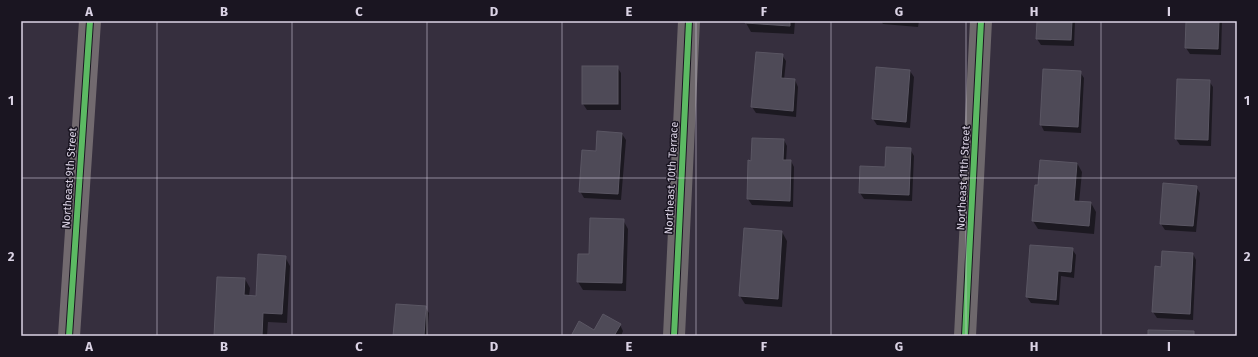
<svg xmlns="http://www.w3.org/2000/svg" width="1258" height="357" font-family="'Fira Sans',sans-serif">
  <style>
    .shadow { fill: #0007 }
    .building { fill: #4e4a57; stroke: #5a5663 }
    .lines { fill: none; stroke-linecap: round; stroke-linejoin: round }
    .street { stroke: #6e686c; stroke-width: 22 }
    .secondary { stroke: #726a6f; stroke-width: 22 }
    .cycleway-casing { stroke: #1a1521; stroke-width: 8 }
    .cycleway { stroke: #5cba63; stroke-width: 6 }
    .grid { fill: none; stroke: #dbd3e5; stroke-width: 1; stroke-opacity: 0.55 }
    .labels { text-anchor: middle; stroke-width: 3; stroke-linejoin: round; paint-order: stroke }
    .street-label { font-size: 11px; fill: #dbd3e5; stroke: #1a1521 }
    .neatline { fill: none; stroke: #dbd3e5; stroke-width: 1.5 }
    .grid-label { font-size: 13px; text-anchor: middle; font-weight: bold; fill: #dbd3e5 }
  </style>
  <rect width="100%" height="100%" fill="#362f3e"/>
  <g class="shadow">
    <path d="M746 21H795L794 34 751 32 746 23Z"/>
    <path d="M881 21H919L918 27 883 24Z"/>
    <path d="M1038 21H1075L1074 46 1041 45 1037 39Z"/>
    <path d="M1187 21H1222L1221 55 1190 54 1186 48Z"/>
    <path d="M757 53 782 55 786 61 784 80H795L798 87 796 117 756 113 752 107Z"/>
    <path d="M617 67 621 73V110H587L583 104Z"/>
    <path d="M910 71 914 77 910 128 877 125 873 119Z"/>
    <path d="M1080 72 1084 78 1081 133 1044 131 1041 125Z"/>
    <path d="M1178 80 1209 81 1213 87 1211 146 1180 145 1176 139Z"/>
    <path d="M622 134 626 140 621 200 584 198 580 191 597 152Z"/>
    <path d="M784 140 787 146 786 161H791L794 167 793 207 752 205 748 199 752 162Z"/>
    <path d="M910 149 914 156 912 201 864 199 860 193 861 167 886 168Z"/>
    <path d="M1077 163 1082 172 1079 203H1091L1096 212 1094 234 1038 229 1033 221Z"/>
    <path d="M1196 187 1200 193 1196 232 1165 230 1161 224Z"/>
    <path d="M623 220 628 229 626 291 583 290 578 282 590 255Z"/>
    <path d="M782 232 787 241 782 307 745 304 740 296Z"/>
    <path d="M1072 249 1076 255 1074 278 1061 276 1059 305 1031 303 1027 297Z"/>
    <path d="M1193 254 1196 260 1193 320 1157 318 1153 312 1162 268Z"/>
    <path d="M285 257 290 266 287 323 268 322 267 336H215L245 279 250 288 249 296 257 297Z"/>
    <path d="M425 307 429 313 427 336H394Z"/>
    <path d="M620 325 623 331 621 336H572Z"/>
  </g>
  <g class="building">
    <path d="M745 21H790V26L745 23Z"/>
    <path d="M1037 21H1072L1071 40 1036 39Z"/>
    <path d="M1186 21H1219L1218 49 1185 48Z"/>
    <path d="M756 52 783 54 781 78 795 79 793 111 751 107Z"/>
    <rect x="582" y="66" width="36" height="38"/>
    <path d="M876 67 910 70 906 122 872 119Z"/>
    <path d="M1043 69 1081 71 1078 127 1040 125Z"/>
    <path d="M1177 79 1210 80 1208 140 1175 139Z"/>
    <path d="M597 131 622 133 618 194 579 192 582 150 596 151Z"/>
    <path d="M752 138 784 139 783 160H791L790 201 747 199 748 160 751 161Z"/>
    <path d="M886 147 911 148 909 195 859 193 860 166 885 167Z"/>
    <path d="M1040 160 1077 163 1074 201 1091 202 1089 226 1032 221 1035 185H1038Z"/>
    <path d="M1163 183 1197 186 1193 226 1160 224Z"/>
    <path d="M590 218 624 219 622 283 577 282 578 254H589Z"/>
    <path d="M744 228 782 231 778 299 739 296Z"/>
    <path d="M1030 245 1073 248 1071 272 1058 271 1056 300 1026 297Z"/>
    <path d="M1162 251 1193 253 1190 314 1152 312 1155 266 1161 267Z"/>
    <path d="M258 254 286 256 282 314 263 313 262 336H214L217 277 245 278 244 295 256 296Z"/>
    <path d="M396 304 426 306 424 336H393Z"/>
    <path d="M603 314 621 324 614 336H571L579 321 594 330Z"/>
    <path d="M1148 330 1194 331V336H1148Z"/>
  </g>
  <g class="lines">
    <g class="street">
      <path d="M674 336 689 21"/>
      <path d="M965 336 981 21"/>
    </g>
    <path class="secondary" d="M69 336 90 21"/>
    <defs>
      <g id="cycleway">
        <path d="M69 336 90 21"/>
        <path d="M674 336 689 21"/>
        <path d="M965 336 981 21"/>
      </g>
    </defs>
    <use href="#cycleway" class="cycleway-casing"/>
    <use href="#cycleway" class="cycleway"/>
  </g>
  <path class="grid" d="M157 21V336M292 21V336M427 21V336M562 21V336M696 21V336M831 21V336M966 21V336M1101 21V336M21 178H1237"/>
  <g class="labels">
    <g class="street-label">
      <text transform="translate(69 178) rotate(-86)" y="4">Northeast 9th Street</text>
      <text transform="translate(671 178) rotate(-87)" y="4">Northeast 10th Terrace</text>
      <text transform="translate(963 178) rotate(-87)" y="4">Northeast 11th Street</text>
    </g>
  </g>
  <rect width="1258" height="357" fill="none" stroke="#1a1521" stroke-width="44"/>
  <rect x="22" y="22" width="1214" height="313" class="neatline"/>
  <g class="grid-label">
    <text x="89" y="16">A</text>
    <text x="224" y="16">B</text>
    <text x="359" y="16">C</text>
    <text x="494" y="16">D</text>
    <text x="629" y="16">E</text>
    <text x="764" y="16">F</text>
    <text x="899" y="16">G</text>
    <text x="1034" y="16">H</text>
    <text x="1169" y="16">I</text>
    <text x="11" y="105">1</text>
    <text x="1247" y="105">1</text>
    <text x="11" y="261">2</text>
    <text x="1247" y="261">2</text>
    <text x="89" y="351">A</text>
    <text x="224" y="351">B</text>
    <text x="359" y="351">C</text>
    <text x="494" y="351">D</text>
    <text x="629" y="351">E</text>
    <text x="764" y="351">F</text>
    <text x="899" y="351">G</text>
    <text x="1034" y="351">H</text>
    <text x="1169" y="351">I</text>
  </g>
</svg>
